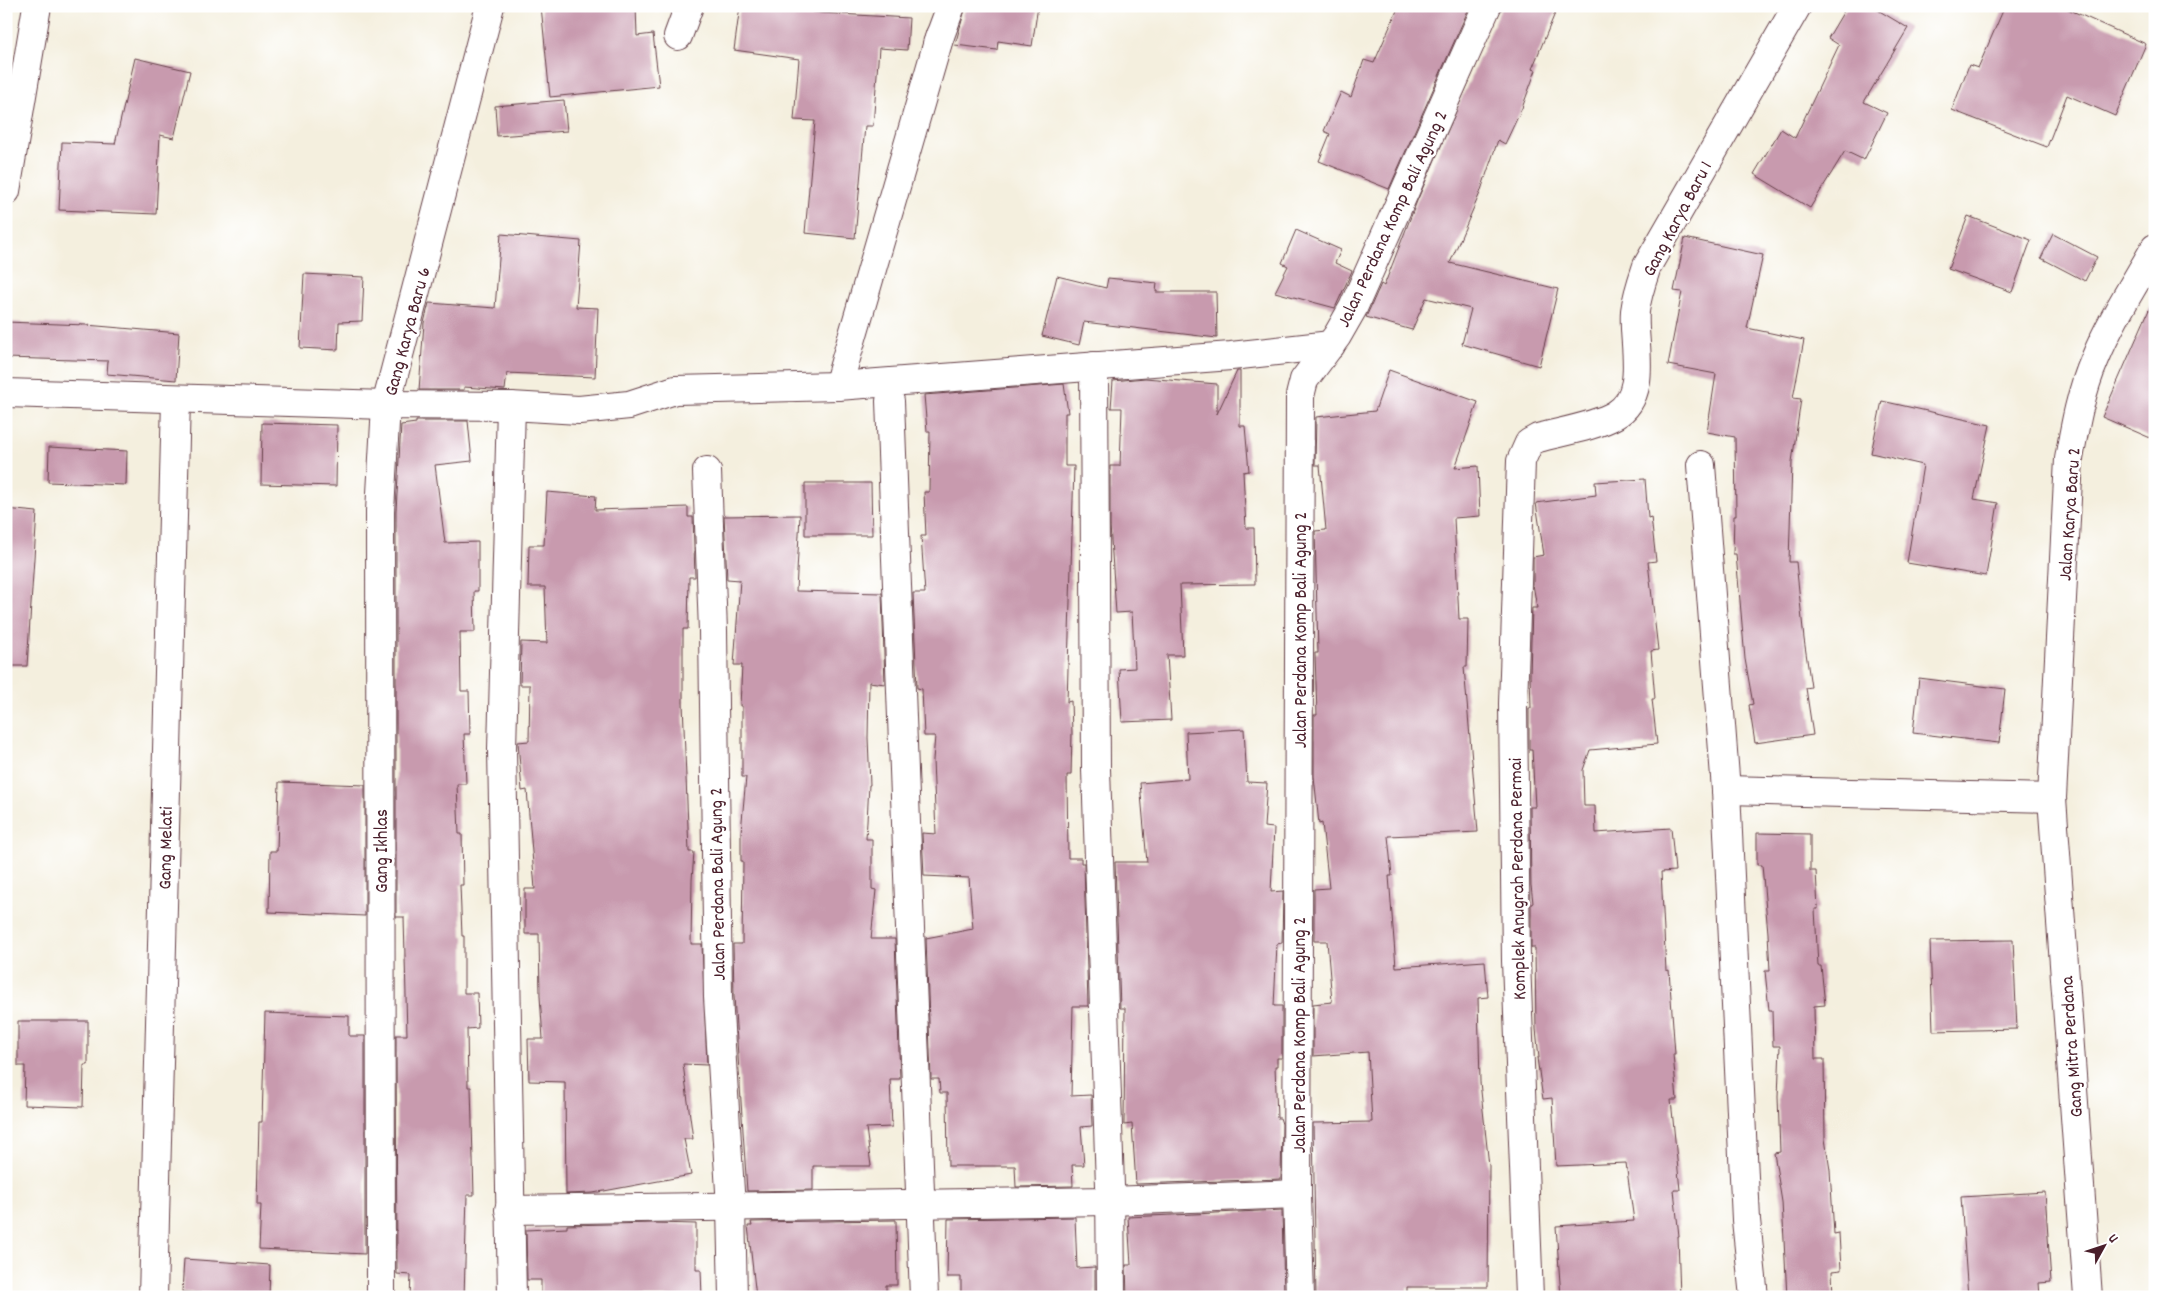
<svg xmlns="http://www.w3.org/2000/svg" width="2161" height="1303" font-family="Dekko,sans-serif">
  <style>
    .building { fill: #c89aae }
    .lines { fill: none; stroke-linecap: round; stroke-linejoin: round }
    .street-casing { stroke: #643e46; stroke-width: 30 }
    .street { stroke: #fff; stroke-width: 28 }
    .labels { text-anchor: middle; stroke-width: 5; stroke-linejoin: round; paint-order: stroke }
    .street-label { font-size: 19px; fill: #4a1f2b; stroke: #fff }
  </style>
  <rect width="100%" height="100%" fill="#fff"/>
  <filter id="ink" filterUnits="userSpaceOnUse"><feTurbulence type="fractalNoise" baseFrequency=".02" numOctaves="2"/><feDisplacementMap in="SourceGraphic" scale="10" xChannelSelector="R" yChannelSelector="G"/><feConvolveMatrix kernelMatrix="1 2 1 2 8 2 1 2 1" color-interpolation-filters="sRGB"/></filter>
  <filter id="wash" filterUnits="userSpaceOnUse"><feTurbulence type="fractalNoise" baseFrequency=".0096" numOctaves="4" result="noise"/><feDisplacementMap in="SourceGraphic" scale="20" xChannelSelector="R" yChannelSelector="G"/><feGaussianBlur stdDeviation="1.12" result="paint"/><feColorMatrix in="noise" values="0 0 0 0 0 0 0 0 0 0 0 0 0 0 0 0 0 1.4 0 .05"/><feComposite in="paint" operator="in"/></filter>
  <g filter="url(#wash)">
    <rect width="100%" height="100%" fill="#f4efde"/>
    <g id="blocks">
      <g class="building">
        <path d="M541 6H636L637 36 653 34 659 86 550 97Z"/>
        <path d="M740 6H773L821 13 909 18 907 50 879 48 873 126H865L855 238 805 233 815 121 794 120 799 59 734 50Z"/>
        <path d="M966 6H1038L1032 46 998 41 997 50 955 45Z"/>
        <path d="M1399 6H1470L1389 189 1319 161 1330 134 1324 131 1341 92 1351 97 1364 60 1374 63Z"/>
        <path d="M1502 6H1558L1532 69 1536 70 1522 108 1505 144 1498 140 1480 193 1450 263 1558 289 1539 366 1462 344 1471 309 1426 298 1412 330 1366 317 1381 284 1384 286 1417 201Z"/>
        <path d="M1847 6H1871L1908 28 1864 102 1887 113 1864 160 1845 151 1810 208 1754 174 1781 129 1795 138 1839 45 1828 38Z"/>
        <path d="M2005 6H2061L2146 44 2115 116 2067 95 2047 147 1952 110 1969 65 1978 68Z"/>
        <path d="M135 58 190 71 174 138 160 135 156 214 59 210 62 142 115 144Z"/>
        <path d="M564 100 567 131 497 136 495 106Z"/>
        <path d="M1968 216 2031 240 2012 292 1948 269Z"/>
        <path d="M1296 230 1341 250 1335 263 1352 271 1335 308 1275 292 1288 266 1282 263Z"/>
        <path d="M501 234 581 241 576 307 598 308 595 377 507 373 505 390 464 387V390H419L424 323 429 303 495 308Z"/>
        <path d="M2053 234 2097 257 2085 281 2041 258Z"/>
        <path d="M1685 238 1763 255 1747 328 1804 340 1793 398 1801 399 1792 462 1789 562H1796L1804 639 1811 687 1806 688 1813 735 1755 743 1749 705 1753 704 1745 659 1736 554H1733L1734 516H1736L1735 437 1707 432 1716 374 1668 365 1682 292 1674 291Z"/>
        <path d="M304 274 364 277 362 321 339 322 338 350 300 348Z"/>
        <path d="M1057 276 1106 288 1108 278 1157 283 1156 292H1216L1217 338 1084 322 1079 345 1042 336Z"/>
        <path d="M2155 296V440L2102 417Z"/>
        <path d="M6 322 86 325 179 333 176 380 107 374 108 361 6 358Z"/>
        <path d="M1389 370 1478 402 1455 468 1478 466 1480 516 1454 518 1459 619H1468L1467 667H1464L1478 832 1388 836 1392 876H1389L1396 967 1485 961 1488 997 1478 998 1480 1082 1489 1166 1488 1287H1407V1297H1316L1313 1123 1372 1122 1368 1052 1313 1056V1004L1332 1002 1327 941H1314V889L1329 888 1322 823 1319 824 1314 776V715H1317L1315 653H1318L1315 531 1326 530 1320 465H1315L1316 417 1375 411Z"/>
        <path d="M1237 371H1240V426H1245L1249 471 1243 472 1246 528H1254L1255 584 1180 585 1183 655H1167L1171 720 1122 722 1119 669 1135 668 1132 612 1116 613 1110 525V466H1120L1122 408H1111L1113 381 1145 378 1217 384V414Z"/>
        <path d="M1064 384 1068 413H1065V466H1074L1067 702 1071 701 1072 733 1071 775H1067L1068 858H1081V863H1084L1088 1006H1073L1071 1096 1091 1095 1092 1126 1081 1127 1084 1165H1072L1073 1186 1016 1187 1015 1166H948L947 1093H940L939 1079H931L926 938 973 929 969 878 924 876 922 833 936 834 933 760 935 736H924L922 689 917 688 913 593H925L921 536H926L924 492H929L930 431H927L924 395Z"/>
        <path d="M1882 401 1990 425 1974 499 1998 503 1986 576 1907 563 1923 465 1871 453Z"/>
        <path d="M416 421H468L472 461 435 465 445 543 478 542V591H474L475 632H460L461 691H469L470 734H464L466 784H457L459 834H462L463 885H460L462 936H464V993H477L478 1028 467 1029 468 1087H471L474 1195H467L464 1297H410L411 1275 397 1274 396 1035H407L404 917H396V511L401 425 416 423Z"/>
        <path d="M262 423 337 425 336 486 261 484Z"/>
        <path d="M49 447 127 451 126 485 48 482Z"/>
        <path d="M1645 479 1648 518 1651 517 1656 561 1648 562 1658 650 1651 651 1655 699H1652L1657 744 1590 750 1583 770 1584 806H1595L1596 833 1671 828 1675 871 1661 872 1666 971 1669 970 1675 1054H1673L1677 1100H1671L1680 1190H1674L1679 1236H1678L1680 1297H1561L1556 1226 1634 1221 1626 1163 1556 1166 1552 1098 1543 1099 1537 1058H1539L1536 1029 1535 948H1531V904L1533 903 1531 885 1530 807H1535L1532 749H1529V708H1531L1530 675 1532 608H1537L1533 584V557L1544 555 1536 503 1596 495 1595 482Z"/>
        <path d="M805 483H871L872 535H805Z"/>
        <path d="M547 492 596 496 595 510 688 507V517H693L695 577H689L688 629H683V703L689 852H694L692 880 691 944H702L707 1065 683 1064 693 1139H684L691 1175 593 1193 566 1194 565 1082 529 1081 528 1039H543L540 996 539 934H525V889H535L527 790 522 791 518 742 529 741 530 685H520L521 642 547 643 545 587H528L529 545H544Z"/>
        <path d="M6 509 37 512 27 666H6Z"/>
        <path d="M800 515 796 591 882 593 885 684 869 682 868 738 870 785H869L866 839H872V889L876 890 871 939H895L900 1079H890L892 1127 866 1128 871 1166H813V1190L747 1191 734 996 733 944H742L743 861H741V832L746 777H742V706H740L742 665H734L740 580 727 579 724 516Z"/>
        <path d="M1919 678 2005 689 1999 743 1913 733Z"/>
        <path d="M1244 729 1247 782 1267 783 1264 827 1274 828 1271 892 1283 891 1282 943 1277 944 1274 1006H1282V1058H1277V1066H1275L1277 1118H1280L1282 1124 1281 1179 1136 1184 1132 1124 1124 1125 1125 1008H1120L1115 862H1147L1140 783 1188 779 1186 732Z"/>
        <path d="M279 782 365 785V916L269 912 270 851H277Z"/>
        <path d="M1757 833 1810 834V871H1816L1818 909H1815L1818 966H1821L1825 1005 1814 1006 1815 1059H1824L1825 1139 1830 1170 1834 1234 1839 1233 1841 1270 1832 1271 1833 1297H1787L1782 1202 1774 1153 1780 1152 1778 1097 1780 1046H1773L1772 1010H1769L1765 971H1770L1768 933 1762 865H1757Z"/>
        <path d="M2013 940 2017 1029 1933 1031 1930 941Z"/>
        <path d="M265 1013 349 1016V1036H365V1254L259 1249 261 1205H257L259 1122H262Z"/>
        <path d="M18 1021H88V1065H84L83 1107 24 1105 25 1066H18Z"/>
        <path d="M2045 1192 2051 1282 2039 1283 2040 1297H1968L1961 1197Z"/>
        <path d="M1282 1210 1284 1297H1127L1126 1265H1131L1128 1217Z"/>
        <path d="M1075 1217 1077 1268 1095 1267V1297H961V1277H947L948 1219Z"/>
        <path d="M896 1220 897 1285H886V1297H756L748 1226H752L751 1222Z"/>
        <path d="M653 1223 696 1224V1270H701L702 1297H541V1280H527L526 1230 567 1228V1225Z"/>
        <path d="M184 1259 270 1265 269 1297 182 1292Z"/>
      </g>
    </g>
  </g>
  <g filter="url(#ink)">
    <use href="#blocks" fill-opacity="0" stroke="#643e46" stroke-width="1"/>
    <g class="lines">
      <defs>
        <g id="street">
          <path d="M678 36 689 6"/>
          <path d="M937 44 951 6"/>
          <path d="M6 191 37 6"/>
          <path d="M1094 366 1096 769 1110 1186 1111 1297"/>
          <path d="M838 386 940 35"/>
          <path d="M6 393 386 405 490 6"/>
          <path d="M890 401 924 1297"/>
          <path d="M511 406 502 749 512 1297"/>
          <path d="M1701 465 1726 790 1746 1220 1754 1297"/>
          <path d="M707 471 713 631 718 997 731 1207 733 1297"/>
          <path d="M1726 790 2052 798"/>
          <path d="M509 1210 1110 1201 1297 1194"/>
          <path d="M153 1297 176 399"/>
          <path d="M381 1297 380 511 386 405 511 406 579 410 629 405 675 390 838 386 1231 356 1331 345"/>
          <path d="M1300 1297 1297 1194 1300 396 1304 380 1337 336 1353 308 1487 6"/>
          <path d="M1529 1297 1516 961 1513 704 1521 461 1529 443 1538 438C1560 432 1596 426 1615 415 1650 395 1632 342 1635 311 1637 295 1642 281 1647 266L1797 6"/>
          <path d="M2088 1297 2052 798 2069 459C2075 425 2081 391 2095 359 2111 320 2134 285 2155 248"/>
        </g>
      </defs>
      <use href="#street" class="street-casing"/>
      <use href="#street" class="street"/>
    </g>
  </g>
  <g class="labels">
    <g class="street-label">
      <text transform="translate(1391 218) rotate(-65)" y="7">Jalan Perdana Komp Bali Agung 2</text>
      <text transform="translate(1676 218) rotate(-62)" y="7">Gang Karya Baru 1</text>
      <text transform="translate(406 331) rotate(-75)" y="7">Gang Karya Baru 6</text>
      <text transform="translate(2068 514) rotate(-86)" y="7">Jalan Karya Baru 2</text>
      <text transform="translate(1299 630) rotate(-90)" y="7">Jalan Perdana Komp Bali Agung 2</text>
      <text transform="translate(164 848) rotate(-89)" y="7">Gang Melati</text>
      <text transform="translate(380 851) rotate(-90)" y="7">Gang Ikhlas</text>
      <text transform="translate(1516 879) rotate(-91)" y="7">Komplek Anugrah Perdana Permai</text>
      <text transform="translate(716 884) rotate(-91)" y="7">Jalan Perdana Bali Agung 2</text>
      <text transform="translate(1298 1035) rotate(-90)" y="7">Jalan Perdana Komp Bali Agung 2</text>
      <text transform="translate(2070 1047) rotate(-94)" y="7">Gang Mitra Perdana</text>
    </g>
  </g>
  <rect width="2161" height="1303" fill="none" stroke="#fff" stroke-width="25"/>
  <g transform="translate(2104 1246) rotate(50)" stroke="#ffffff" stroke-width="4" paint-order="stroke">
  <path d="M0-4L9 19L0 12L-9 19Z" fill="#4a1f2b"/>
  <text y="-8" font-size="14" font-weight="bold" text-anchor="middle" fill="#4a1f2b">U</text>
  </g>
</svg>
